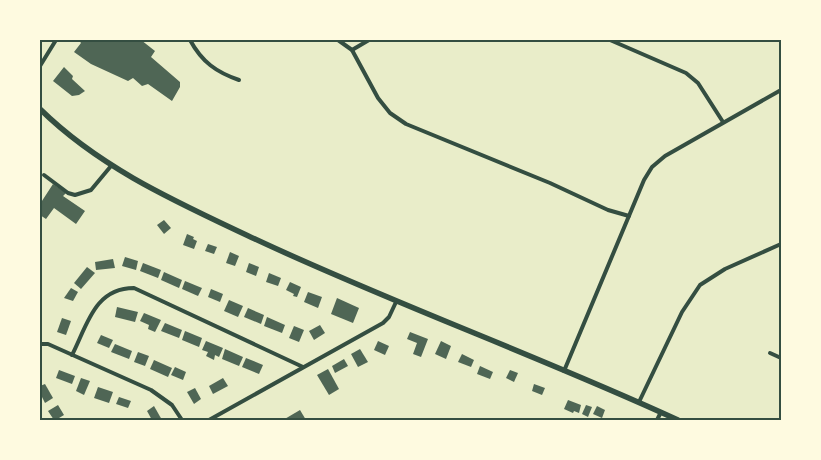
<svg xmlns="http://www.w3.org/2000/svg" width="821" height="460" font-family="Spectral,serif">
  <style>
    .building { fill: #4f6655 }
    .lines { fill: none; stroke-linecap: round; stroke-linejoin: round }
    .minor { stroke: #344e41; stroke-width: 4 }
    .primary { stroke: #344e41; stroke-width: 5.5 }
    .neatline { fill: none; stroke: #344e41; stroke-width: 2 }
  </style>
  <rect width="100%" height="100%" fill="#e9edc9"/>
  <g class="building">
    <path d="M79 40H141L155 51 151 57 180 82V87L172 101 148 84 142 86 133 78 128 81 91 64 74 52 81 43Z"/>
    <path d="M64 67 73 76 72 79 85 91 79 95 72 96 53 81Z"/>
    <path d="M53 184 66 193 63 196 85 211 76 224 54 208 46 219 40 215V204Z"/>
    <path d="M164 220 171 228 164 234 157 225Z"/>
    <path d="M187 234 194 237 193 239 197 241 194 249 183 245Z"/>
    <path d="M208 244 217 247 214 254 205 251Z"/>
    <path d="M230 252 239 256 235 266 226 263Z"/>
    <path d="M125 257 138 261 136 270 122 266Z"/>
    <path d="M113 259 115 268 96 270 95 262Z"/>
    <path d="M143 263 161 270 158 278 140 271Z"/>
    <path d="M249 263 259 267 256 276 246 272Z"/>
    <path d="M87 267 95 273 81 289 74 283Z"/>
    <path d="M164 272 182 280 179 288 161 280Z"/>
    <path d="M269 273 281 278 278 286 266 282Z"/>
    <path d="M185 281 202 288 198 296 182 289Z"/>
    <path d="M290 282 301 287 297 297 293 296 294 294 286 290Z"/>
    <path d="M71 288 78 292 73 301 64 298Z"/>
    <path d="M211 289 223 294 220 302 208 297Z"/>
    <path d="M308 292 322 297 318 308 304 302Z"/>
    <path d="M337 298 359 308 353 323 331 314Z"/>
    <path d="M229 300 243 306 238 317 224 311Z"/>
    <path d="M117 307 138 312 135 322 115 317Z"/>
    <path d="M248 308 264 315 261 324 244 317Z"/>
    <path d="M144 313 161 320 155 332 148 329 149 325 140 321Z"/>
    <path d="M267 317 285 325 282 333 264 326Z"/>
    <path d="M62 318 71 321 66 335 57 332Z"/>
    <path d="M165 323 182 330 179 338 161 331Z"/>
    <path d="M320 325 325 333 314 340 309 331Z"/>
    <path d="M294 326 304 330 299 342 289 338Z"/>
    <path d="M185 331 202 338 199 347 182 340Z"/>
    <path d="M410 332 428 339 421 357 413 354 417 343 407 339Z"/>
    <path d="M101 335 113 340 109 348 97 343Z"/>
    <path d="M206 341 223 348 219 357 215 355 214 360 206 356 208 352 202 350Z"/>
    <path d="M378 341 389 346 385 355 374 350Z"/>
    <path d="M441 341 451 346 446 359 435 354Z"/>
    <path d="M115 344 132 351 129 359 111 352Z"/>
    <path d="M225 349 243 357 239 366 222 359Z"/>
    <path d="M360 349 368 362 358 367 351 354Z"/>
    <path d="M138 352 149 356 145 366 134 362Z"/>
    <path d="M462 354 474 360 471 367 458 362Z"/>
    <path d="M246 358 263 365 259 374 242 367Z"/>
    <path d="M344 359 348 366 335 373 332 366Z"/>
    <path d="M154 360 172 368 168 377 150 369Z"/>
    <path d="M480 366 493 372 490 379 477 374Z"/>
    <path d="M175 367 186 372 183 380 171 375Z"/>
    <path d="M328 369 339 389 329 395 317 375Z"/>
    <path d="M59 370 75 376 72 384 56 378Z"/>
    <path d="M510 370 518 373 514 382 506 378Z"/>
    <path d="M81 378 90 381 84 395 76 391Z"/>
    <path d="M223 378 228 386 213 394 209 386Z"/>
    <path d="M45 384 53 398 45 403 40 393V386Z"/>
    <path d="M534 384 545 388 542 395 532 391Z"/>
    <path d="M98 387 113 392 109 403 94 398Z"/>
    <path d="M195 388 201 399 194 404 187 392Z"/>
    <path d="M119 397 131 401 128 408 116 404Z"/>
    <path d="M568 400 581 405 579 413 574 411 573 413 564 409Z"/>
    <path d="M58 405 64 415 59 418 60 420H54L48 411Z"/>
    <path d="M586 405 592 407 588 417 582 414Z"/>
    <path d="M154 406 162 420H152L147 411Z"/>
    <path d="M597 406 605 410 602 418 593 414Z"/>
    <path d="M300 410 306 420H283Z"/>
  </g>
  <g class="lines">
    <g class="minor">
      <path d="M190 40C202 62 216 72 239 80"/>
      <path d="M338 40 352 50 378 98 390 113 406 124 550 183 608 210 629 216"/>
      <path d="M610 40 686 73 698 83 723 122"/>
      <path d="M352 50 369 40"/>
      <path d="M40 66 56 40"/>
      <path d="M44 175 68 193 75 195 91 190 111 166"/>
      <path d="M40 344H48L151 390 172 405 182 420"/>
      <path d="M770 353 781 358"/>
      <path d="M72 355C87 326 94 288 134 288L303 367"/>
      <path d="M564 371 644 180 652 167 665 156 781 90"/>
      <path d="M639 402 682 312 700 285 725 269 781 244"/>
      <path d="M209 420 383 323 389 317 396 302"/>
      <path d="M657 420 661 412"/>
    </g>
    <path class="primary" d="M40 109C101 169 179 203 255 239 394 304 539 356 678 420"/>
  </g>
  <rect width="821" height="460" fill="none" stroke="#fefae0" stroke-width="82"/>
  <rect x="41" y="41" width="739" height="378" class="neatline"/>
</svg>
